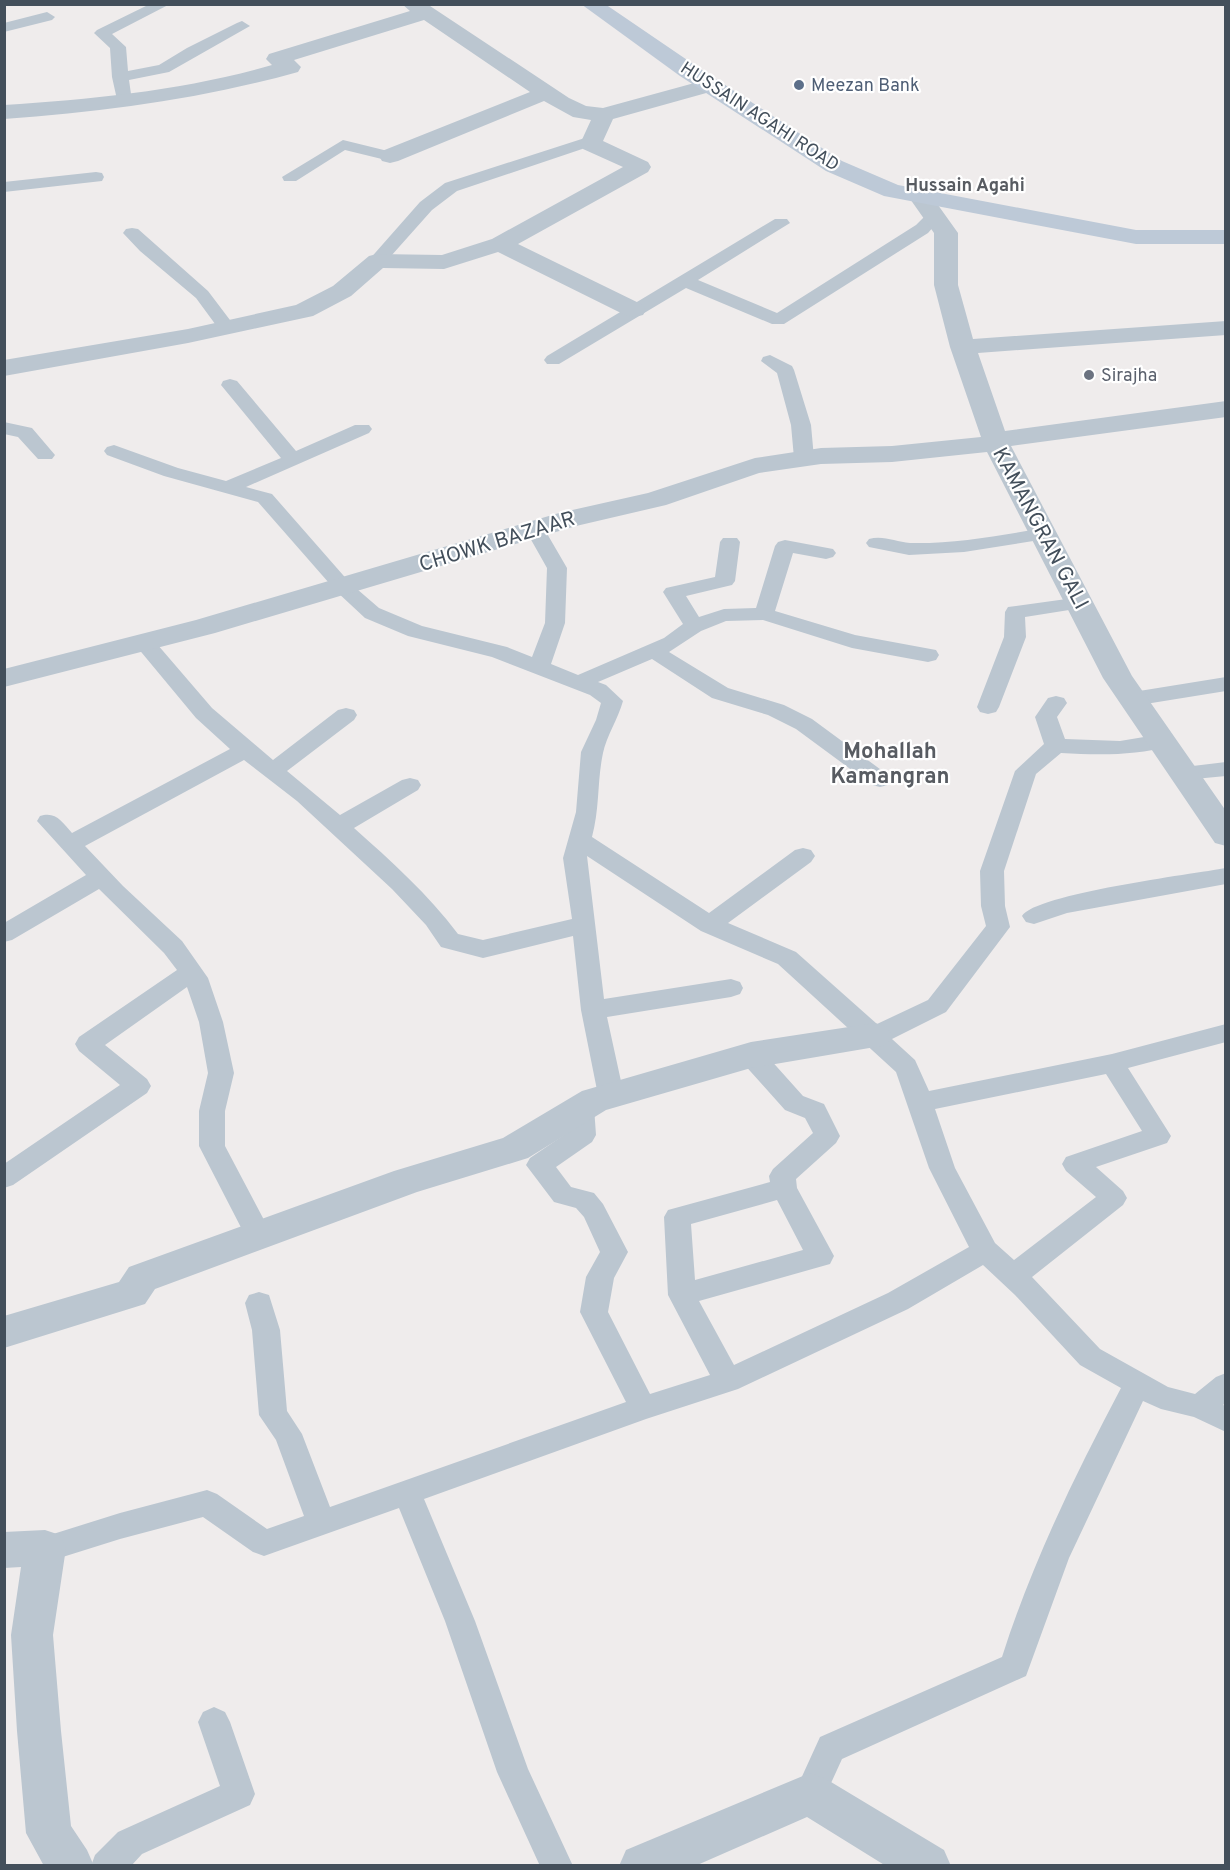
<svg xmlns="http://www.w3.org/2000/svg" width="1230" height="1870" font-family="Overpass,sans-serif">
  <style>
    .lines { fill: none; stroke-linecap: round; stroke-linejoin: round }
    .service { fill: #bbc6d0; fill-rule: evenodd }
    .minor { fill: #bbc6d0; fill-rule: evenodd }
    .secondary { fill: #bdc9d7; fill-rule: evenodd }
    .service-dot { fill: #5c6f8a; stroke: #fff; stroke-width: 2 }
    .worship-dot { fill: #6b7280; stroke: #fff; stroke-width: 2 }
    .labels { text-anchor: middle; stroke-width: 4.5; stroke-linejoin: round; paint-order: stroke }
    .far-service-label { font-size: 18px; fill: #4e5e75; stroke: #fff; text-anchor: start }
    .far-street-label { font-size: 18px; fill: #434f5b; stroke: #fff }
    .far-neighbourhood-label { font-size: 18px; font-weight: bold; fill: #585c62; stroke: #fff }
    .far-worship-label { font-size: 18px; fill: #5b616d; stroke: #fff; text-anchor: start }
    .street-label { font-size: 21px; fill: #434f5b; stroke: #fff }
    .neighbourhood-label { font-size: 22px; font-weight: bold; fill: #585c62; stroke: #fff }
  </style>
  <rect width="100%" height="100%" fill="#efecec"/>
  <g class="lines">
    <g class="service">
      <path d="M150 4H170L112 34 126 47 128 71 159 65 187 48 237 23 242 21 250 26 169 72 129 80 132 101 124 106 118 104 112 77 110 48 94 33 97 30Z"/>
      <path d="M47 12 55 17 52 20 4 32V23Z"/>
      <path d="M591 136 599 141 597 144 457 191 432 210 383 265H371L368 261 420 202 445 183Z"/>
      <path d="M343 140 396 153 398 156 390 161 345 150 296 181H284L282 177Z"/>
      <path d="M96 172 102 173 104 177 102 181 4 192V182Z"/>
      <path d="M934 212 940 213 942 217 928 233 784 324H772L686 288 559 364H547L544 360 547 356 775 219H787L790 223 698 280 777 313 916 225 928 213Z"/>
      <path d="M132 228 138 229 208 291 236 328 233 332H221L196 298 140 251 123 233 126 229Z"/>
      <path d="M770 355 792 366 794 370 811 425 814 458 811 462H797L794 458 791 425 777 373 761 361 763 357Z"/>
      <path d="M230 379 237 381 296 451 355 425H369L372 429 369 433 246 487 272 494 350 583 379 608 422 626 507 647 532 657 545 623 547 568 525 529 528 525H542L567 568 565 623 551 664 578 675 664 638 683 624 663 592 666 588 715 577 720 542 723 538H737L740 542 735 581 732 585 686 596 699 617 724 609 756 608 775 546 778 542 785 540 833 549 836 553 833 557 826 559 793 553 775 611 855 635 936 650 939 655 936 660 928 662 852 648 763 620 726 621 701 631 669 652 728 688 784 705 812 719 888 775 891 780 888 785 880 787 872 785 796 729 768 715 712 698 652 659 598 682 606 685 623 701C618 719 606 737 603 753 597 781 600 807 592 837L709 913 795 850 803 848 811 850 815 856 811 862 728 923 796 952 877 1024 928 1000 986 926 981 906 980 871 1015 771 1044 744 1035 717 1048 698 1056 696 1064 698 1067 703 1057 717 1065 739 1120 741 1162 734 1170 736 1173 741 1170 746C1134 756 1098 755 1061 753L1036 774 1004 871 1005 906 1010 927 946 1012 892 1039 915 1060 929 1091 1112 1054 1226 1024V1042L1128 1068 1171 1136 1167 1143 1096 1167 1123 1191 1127 1198 1123 1205 1032 1277 1100 1349 1168 1387 1195 1394 1216 1377 1226 1373V1402L1223 1405 1226 1406V1432L1194 1417 1161 1409 1143 1401 1069 1558 1026 1676 842 1759 821 1805 810 1809 799 1805 794 1794 820 1737 1002 1657C1032 1563 1075 1475 1121 1388L1080 1365 1015 1295 983 1265 908 1309 738 1389 646 1419 424 1499 475 1621 528 1769 573 1866H540L497 1772 445 1621 399 1508 264 1556 253 1552 203 1517 120 1539 34 1566 23 1562 19 1553 23 1544 34 1540 120 1513 207 1490 217 1494 267 1529 304 1516 276 1440 259 1415 252 1330 245 1303 249 1295 259 1292 269 1295 280 1330 287 1411 302 1434 330 1507 626 1402 580 1312 586 1277 600 1252 584 1217 576 1208 554 1202 526 1165 530 1158 570 1131 568 1107 572 1100 581 1097 590 1100 594 1107 596 1135 592 1142 556 1167 571 1187 594 1193 603 1204 628 1252 614 1278 608 1312 650 1394 710 1375 668 1295 664 1217 668 1210 770 1182 769 1176 773 1169 813 1133 805 1118 785 1110 742 1062 738 1055 742 1048 751 1046 760 1048 803 1096 824 1104 840 1136 836 1143 796 1179 797 1188 834 1256 830 1264 699 1301 734 1365 888 1293 969 1247 929 1168 896 1072 778 964 701 931 587 856 604 999 731 979 740 982 743 988 740 994 731 997 607 1017 624 1095 620 1102 611 1105 602 1102 598 1095 581 1010 573 936 483 958 441 947 426 925 392 889 297 801 244 760 85 846 123 886 182 941 208 978 223 1022 234 1073 225 1111V1146L272 1235 269 1243 259 1246 249 1243 199 1146V1111L208 1073 199 1022 187 987 105 1045 147 1079 151 1086 147 1093 13 1185 4 1188V1164L120 1085 79 1051 75 1044 79 1037 177 970 164 953 99 889 12 940 4 942V923L86 875 37 821 40 816C56 811 62 822 72 833L230 749 196 718 137 647 133 642 137 637 144 635 151 637 212 708 273 760 338 710 346 708 354 710 357 715 354 720 287 771 340 815 402 780 410 778 418 780 421 785 418 790 354 828C391 861 428 894 458 934L483 940 572 919 563 858 576 812 581 752 596 720 601 703 590 695 492 657 408 636 365 618 336 591 258 502 164 476 107 455 104 451 107 447 114 445 178 468 226 481 281 458 221 385 223 381ZM1106 1074 1142 1131 1066 1157 1062 1164 1066 1171 1096 1197 1014 1260 995 1243 955 1168 935 1109ZM777 1200 803 1250 695 1280 691 1224Z"/>
      <path d="M4 422 32 428 55 455 52 459H38L18 437 4 434Z"/>
      <path d="M1045 528 1052 530 1055 534 1052 538 964 552 909 555 869 547 866 543 869 539C883 535 896 542 910 543 955 544 1001 535 1045 528Z"/>
      <path d="M1081 597 1088 599 1091 603 1088 607 1025 617 1026 637 999 707 996 712 988 714 980 712 977 707 1004 637 1005 612 1008 607Z"/>
      <path d="M1226 677V691L1133 706 1125 704 1122 699 1125 694 1133 692Z"/>
      <path d="M1226 762V776L1184 780 1176 778 1173 773 1176 768Z"/>
      <path d="M1226 868V884L1067 913 1034 924 1026 922 1022 916C1035 894 1193 874 1226 868Z"/>
      <path d="M214 1707 225 1712 230 1722 255 1794 250 1805 142 1854 131 1866H91L95 1855 118 1832 220 1786 198 1722 203 1712Z"/>
    </g>
    <g class="minor">
      <path d="M402 4H427L569 98 586 106 603 108 709 79 717 80 720 85 717 90 613 119 603 141 648 162 651 167 648 172 518 244 643 305 646 310 643 315 634 317 625 315 498 252 444 269 383 268 351 296 313 316 188 343 4 376V360L188 329 296 305 333 286 369 256 377 254 442 255 492 239 623 167 583 149 580 144 591 120 573 117 544 101 398 161 390 163 382 161 379 156 382 151 530 92 424 20 294 60 301 67 298 72C201 99 104 112 4 119V105C95 99 185 90 272 65L266 59 269 54 410 11Z"/>
      <path d="M920 189 928 191 958 233V285L973 339 1226 321V335L978 353 1005 431 1226 401V417L1011 446 1132 676 1226 811V846L1215 843 1103 678 987 452 892 462 821 464 759 473 666 505 576 526 215 633 4 687V669L196 620 559 513 648 493 755 458 821 448 892 446 981 437 950 347 934 285V233L908 196 912 191Z"/>
      <path d="M875 1023 887 1027 892 1036 887 1045 751 1068 606 1110 528 1158 417 1192 155 1289 145 1304 4 1348V1316L119 1282 129 1267 394 1171 503 1138 582 1091 751 1042Z"/>
      <path d="M45 1530 60 1535 66 1548 53 1635 61 1731 71 1826 87 1850 94 1866H44L26 1833 17 1731 11 1635 21 1567 4 1568V1532Z"/>
      <path d="M810 1773 826 1779 944 1850 951 1866H886L807 1817 695 1866H619L626 1850Z"/>
    </g>
    <path class="secondary" d="M581 4H605L696 66 842 161 898 185 1136 230H1226V244H1136L884 196 826 171 680 76Z"/>
  </g>
  <circle class="service-dot" cx="799" cy="85" r="6"/>
  <circle class="worship-dot" cx="1089" cy="375" r="6"/>
  <g class="labels">
    <g class="far-service-label">
      <text x="811" y="91">Meezan Bank</text>
    </g>
    <g class="far-street-label">
      <text transform="translate(760 116) rotate(33)" y="6">HUSSAIN AGAHI ROAD</text>
    </g>
    <g class="far-neighbourhood-label">
      <text x="965" y="191">Hussain Agahi</text>
    </g>
    <g class="far-worship-label">
      <text x="1101" y="381">Sirajha</text>
    </g>
    <g class="street-label">
      <text transform="translate(1041 528) rotate(62)" y="7">KAMANGRAN GALI</text>
      <text transform="translate(497 541) rotate(-17)" y="7">CHOWK BAZAAR</text>
    </g>
    <g class="neighbourhood-label">
      <text x="890" y="758">Mohallah<tspan x="890" dy="25">Kamangran</tspan></text>
    </g>
  </g>
  <rect width="1230" height="1870" fill="none" stroke="#434f5b" stroke-width="12"/>
</svg>
